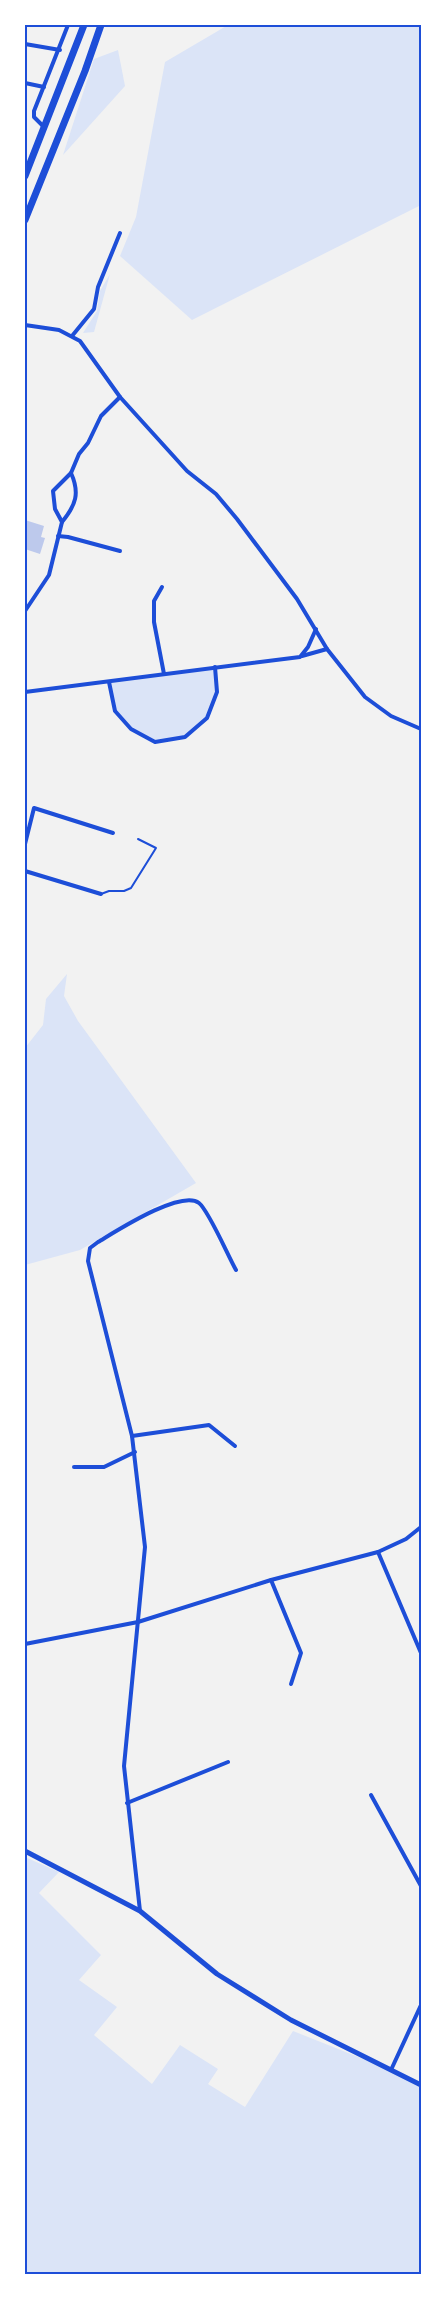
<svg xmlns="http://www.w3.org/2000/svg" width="446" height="2299" font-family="'DejaVu Sans',sans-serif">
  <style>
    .green { fill: #dbe4f7 }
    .building { fill: #bdc9ec }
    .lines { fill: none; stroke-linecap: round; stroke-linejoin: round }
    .service { stroke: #1d4ed8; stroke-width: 2 }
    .minor { stroke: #1d4ed8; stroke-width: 4 }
    .tertiary { stroke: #1d4ed8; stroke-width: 5 }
    .trunk { stroke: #1d4ed8; stroke-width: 7 }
    .neatline { fill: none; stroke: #1d4ed8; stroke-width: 2 }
  </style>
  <rect width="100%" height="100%" fill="#f2f2f2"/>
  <g class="green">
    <path d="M228 25H421V205L192 320 120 256 136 217 165 62Z"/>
    <path d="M118 50 125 86 63 155 94 59Z"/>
    <path d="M110 274 94 332 83 333 97 311 100 291Z"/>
    <path d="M215 667 217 692 207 718 185 737 155 742 131 729 115 711 109 682Z"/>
    <path d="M67 974 64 996 78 1021 196 1183 80 1250 25 1265V1048L43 1025 46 999Z"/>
    <path d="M25 1857 59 1872 39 1893 101 1955 79 1980 117 2007 94 2035 152 2084 180 2045 218 2069 208 2084 245 2107 293 2031 391 2070 421 2085V2274H25Z"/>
  </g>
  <path class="building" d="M25 520 44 526 41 537 45 538 40 554 25 549Z"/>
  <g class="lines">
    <path class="service" d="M101 894 109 891H124L131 888 156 848 138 839"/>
    <g class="minor">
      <path d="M25 44 60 50"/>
      <path d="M25 83 44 87"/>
      <path d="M44 127 34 117V111L68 25"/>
      <path d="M25 325 59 330 80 341 120 397 187 471 216 494 237 519 297 599 327 649 365 697 391 716 421 729"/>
      <path d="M72 336 94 309 98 287 120 233"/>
      <path d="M62 522C76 505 80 493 71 473L79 454 88 443 101 416 120 397"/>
      <path d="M58 536 68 537 120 551"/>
      <path d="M162 587 154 601V622L164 674"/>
      <path d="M25 611 49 575 62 522 55 509 53 491 71 473"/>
      <path d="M302 656 327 649"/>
      <path d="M109 682 115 711 131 729 155 742 185 737 207 718 217 692 215 667"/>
      <path d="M25 692 300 657 308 647 316 629"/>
      <path d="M25 844 34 808 113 833"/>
      <path d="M25 871 101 894"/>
      <path d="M132 1436 209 1425 235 1446"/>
      <path d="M74 1467H104L135 1452"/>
      <path d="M378 1552 421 1653"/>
      <path d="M271 1580 301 1653 291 1684"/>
      <path d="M25 1644 138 1622 271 1580 378 1552 406 1539 421 1527"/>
      <path d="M371 1795 421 1886"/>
      <path d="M127 1803 228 1762"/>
      <path d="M140 1911 124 1766 145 1547 132 1436 88 1261 90 1248 98 1242C115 1232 181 1189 199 1203 209 1211 228 1256 236 1270"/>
      <path d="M391 2070 421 2005"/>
    </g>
    <path class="tertiary" d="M25 1851 140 1911 217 1974 291 2020 421 2085"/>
    <g class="trunk">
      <path d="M25 176 84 25"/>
      <path d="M25 220 85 71 101 25"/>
    </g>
  </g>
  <rect width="446" height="2299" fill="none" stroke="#ffffff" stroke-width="52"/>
  <rect x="26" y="26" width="394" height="2247" class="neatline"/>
</svg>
